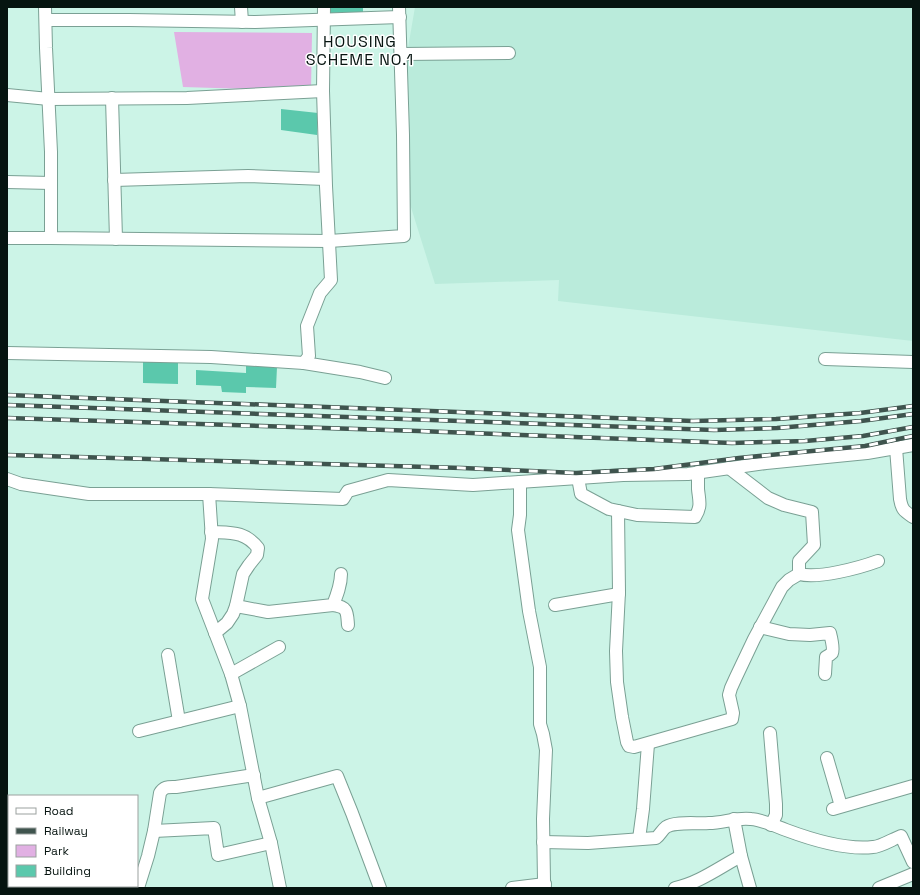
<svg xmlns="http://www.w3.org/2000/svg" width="920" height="895" font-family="'Space Grotesk',sans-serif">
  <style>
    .built { fill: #baebdb }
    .green { fill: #e1b0e3 }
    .building { fill: #5bc8ac }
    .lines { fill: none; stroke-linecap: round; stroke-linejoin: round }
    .street-casing { stroke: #7aa094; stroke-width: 14 }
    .street { stroke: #fff; stroke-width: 12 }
    .rail-casing { stroke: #3f544e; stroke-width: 4.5 }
    .rail { stroke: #fff; stroke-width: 3; stroke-dasharray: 9; stroke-linecap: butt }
    .labels { text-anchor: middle; stroke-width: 3; stroke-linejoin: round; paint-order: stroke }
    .neighbourhood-label { font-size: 16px; letter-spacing: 1px; fill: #061410; stroke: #fff }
  </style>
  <rect width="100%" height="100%" fill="#ccf4e7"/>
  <path class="built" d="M415 7H913V341L558 301 559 280 435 284 404 185 402 83Z"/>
  <path class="green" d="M174 32 312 33 311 91 183 87Z"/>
  <g class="building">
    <path d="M330 7H363V12L330 13Z"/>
    <path d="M281 109 318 113 317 135 281 130Z"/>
    <path d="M143 360 178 361V384L143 383Z"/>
    <path d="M246 366 277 367 276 388 246 387V393L222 392 221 386 196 385V370L246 373Z"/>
  </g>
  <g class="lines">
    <defs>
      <g id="street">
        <path d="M45 7 46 48 51 152V238L329 241 404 236 403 135 399 7"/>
        <path d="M241 7 242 22"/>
        <path d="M324 7 323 91 326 186 331 280 320 293 307 326 309 356 304 363 360 372 385 378"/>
        <path d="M46 20H129L255 22 400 17"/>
        <path d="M401 54 509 53"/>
        <path d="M7 95 49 99 187 98 323 91"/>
        <path d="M112 98 116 239"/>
        <path d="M114 180 248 176 325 179"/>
        <path d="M7 182 51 183"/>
        <path d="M7 238H51"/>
        <path d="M7 353 211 357 304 363"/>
        <path d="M825 359 913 362"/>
        <path d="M896 448 900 499C902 510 904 511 913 517"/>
        <path d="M729 468 768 498 784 505 812 512 814 545 799 561V574"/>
        <path d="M578 478 581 494 609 509 637 515 695 517C702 506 699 500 698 489 698 483 698 478 698 472"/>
        <path d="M7 479 21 484 89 494H209L343 499 348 491 388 480 473 485 623 475 688 474 766 463 867 453 913 445"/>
        <path d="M520 482V515L518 530 529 611 540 667V724L543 734 546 750 543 819 544 881 545 888"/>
        <path d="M209 494 212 539 202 599 231 674 240 706 258 798 271 843 280 888"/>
        <path d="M618 511 619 592 616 651 617 682 622 717 627 742 629 746 634 747 732 719 733 713 729 695 731 688 736 677 754 639 782 587 789 580 799 574C818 579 859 568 878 561"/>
        <path d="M211 532C231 533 245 531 258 548L257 555 249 565 243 574 236 606 233 614 227 623 215 633"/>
        <path d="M333 605C348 607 347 612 348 625"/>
        <path d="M555 605 619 594"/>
        <path d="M236 606 268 612 333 605C337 595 341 585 341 574"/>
        <path d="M760 627 789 634 810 635 830 633C831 637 834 649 832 653 830 655 828 656 826 657L825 674"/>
        <path d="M168 655 179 721"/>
        <path d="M231 674 279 647"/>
        <path d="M139 731 240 706"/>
        <path d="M770 733 776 804V815L771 825"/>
        <path d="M827 758 841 806"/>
        <path d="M258 798 337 776 352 813 380 888"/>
        <path d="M833 809 913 786"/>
        <path d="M734 819 741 856 750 888"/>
        <path d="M154 831 214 828 218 855 271 843"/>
        <path d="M639 839 643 809 648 744"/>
        <path d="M543 842 588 843 656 838C660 835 662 830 666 827 675 821 698 824 709 823 723 823 737 817 751 819 763 820 775 826 786 830 810 839 847 850 873 847 880 847 893 839 901 836L913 862"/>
        <path d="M138 888 148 856 154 831 160 793C164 786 169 787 176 787L254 775"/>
        <path d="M512 888 545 884"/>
        <path d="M675 888C699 883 720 867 741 856"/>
        <path d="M879 888 913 874"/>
      </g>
    </defs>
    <use href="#street" class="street-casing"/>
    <use href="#street" class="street"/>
    <defs>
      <g id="rail">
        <path d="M7 395 693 421 776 419 860 413 913 406"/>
        <path d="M7 405 714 430 777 428 861 421 913 414"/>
        <path d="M7 418 419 431 732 443 805 441 863 436 913 427"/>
        <path d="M7 455 462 468 576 473 654 469 739 458 865 446 913 436"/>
      </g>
    </defs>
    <use href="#rail" class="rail-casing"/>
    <use href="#rail" class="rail"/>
  </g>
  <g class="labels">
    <g class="neighbourhood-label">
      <text x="360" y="47">HOUSING<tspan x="360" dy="18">SCHEME NO.1</tspan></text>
    </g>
  </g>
  <rect width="920" height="895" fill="none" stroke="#061410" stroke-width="16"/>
  <rect x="8" y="795" width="130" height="92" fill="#ffffff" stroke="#9ba19f"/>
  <rect x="16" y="808" width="20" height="6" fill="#ffffff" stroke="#9ba19f"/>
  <text x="44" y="815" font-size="12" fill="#061410">Road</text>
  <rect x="16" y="828" width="20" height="6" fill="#3f544e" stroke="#9ba19f"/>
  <text x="44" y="835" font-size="12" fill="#061410">Railway</text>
  <rect x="16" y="845" width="20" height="12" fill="#e1b0e3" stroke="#9ba19f"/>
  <text x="44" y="855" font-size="12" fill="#061410">Park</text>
  <rect x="16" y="865" width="20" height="12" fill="#5bc8ac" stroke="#9ba19f"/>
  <text x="44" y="875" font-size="12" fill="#061410">Building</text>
</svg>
